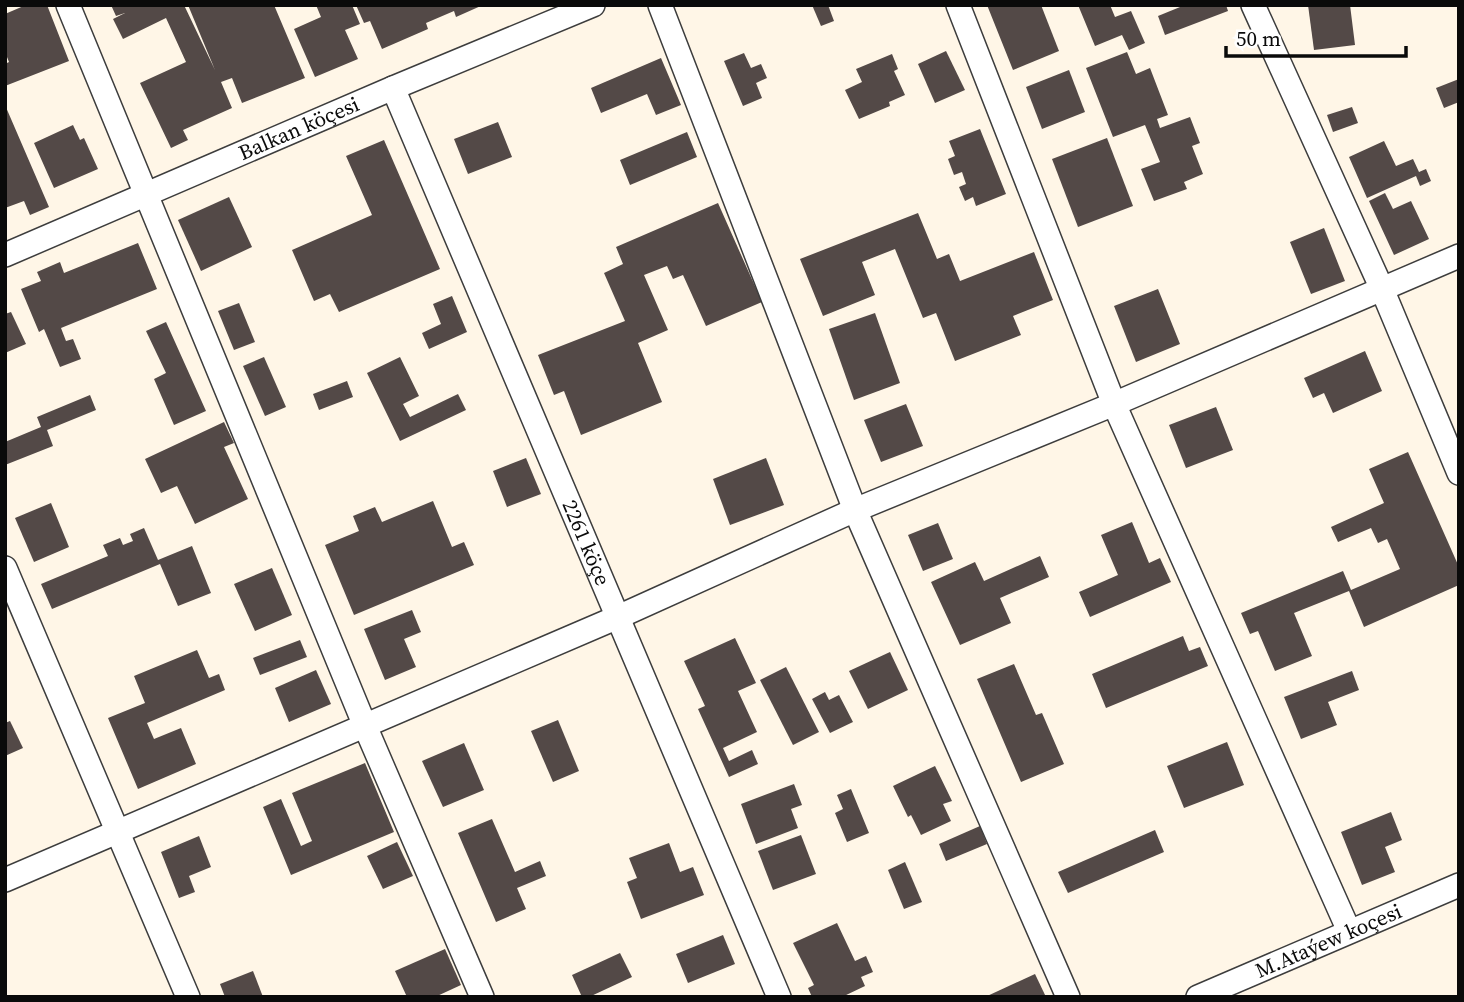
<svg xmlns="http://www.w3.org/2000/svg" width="1464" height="1002" font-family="'Source Serif 4',serif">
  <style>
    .building { fill: #534947 }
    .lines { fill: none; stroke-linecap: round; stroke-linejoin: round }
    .minor-casing { stroke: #3d3d3d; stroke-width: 26 }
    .minor { stroke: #fff; stroke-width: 23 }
    .labels { text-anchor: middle; stroke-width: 7; stroke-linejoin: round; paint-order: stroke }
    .street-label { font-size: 21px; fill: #0a0a0a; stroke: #fff }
  </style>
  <rect width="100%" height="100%" fill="#fff6e7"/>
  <g class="building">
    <path d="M26 5H47L69 61 5 86V64L9 62 5 52V14Z"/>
    <path d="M111 5H184L215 70 188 5H274L305 78 242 103 232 78 221 82 232 108 183 130 188 140 171 148 140 83 186 62 166 18 123 39 113 19 125 13 116 16Z"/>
    <path d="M316 5H352L360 24 345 30 358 59 315 77 294 29 321 17Z"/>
    <path d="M356 5H483L456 17 454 11 426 23 428 29 382 49 370 21 364 23Z"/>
    <path d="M812 5H828L834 21 821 26Z"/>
    <path d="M987 5H1041L1059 51 1013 70Z"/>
    <path d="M1078 5H1110L1115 17 1131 11 1145 43 1129 50 1122 35 1095 46Z"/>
    <path d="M1185 5H1226L1228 11 1165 35 1158 16Z"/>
    <path d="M1308 5H1350L1355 45 1314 50Z"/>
    <path d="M946 51 965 90 935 103 918 64Z"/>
    <path d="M1127 52 1136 74 1150 68 1168 115 1157 119 1160 128 1190 117 1200 143 1192 146 1203 174 1184 182 1187 189 1154 201 1141 169 1160 162 1145 125 1113 137 1086 68Z"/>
    <path d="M744 53 751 68 761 64 767 78 756 83 762 98 743 106 724 61Z"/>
    <path d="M892 54 898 69 894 71 905 95 889 102 890 106 859 119 845 90 862 82 856 69Z"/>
    <path d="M661 58 681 105 656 115 647 94 601 113 591 88Z"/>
    <path d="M1069 70 1085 112 1042 129 1026 87Z"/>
    <path d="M1459 79V102L1444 108 1436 88Z"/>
    <path d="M5 105 49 207 30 215 24 201 5 208Z"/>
    <path d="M1352 107 1358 123 1333 132 1327 115Z"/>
    <path d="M498 122 512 157 468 174 454 139Z"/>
    <path d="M73 125 80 140 84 138 98 169 54 188 34 143Z"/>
    <path d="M980 129 1006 194 976 206 973 197 965 201 959 187 966 184 962 172 954 175 948 159 955 156 949 141Z"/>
    <path d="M687 132 697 157 630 185 620 160Z"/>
    <path d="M1107 138 1133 206 1078 227 1052 159Z"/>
    <path d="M384 140 440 269 339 312 330 294 314 301 292 250 372 215 346 156Z"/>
    <path d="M1384 141 1396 166 1413 159 1419 172 1426 169 1431 181 1420 186 1416 176 1367 198 1349 157Z"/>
    <path d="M1385 193 1393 209 1411 201 1429 239 1394 255 1369 201Z"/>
    <path d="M229 197 252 247 201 271 178 220Z"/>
    <path d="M718 203 762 302 706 326 683 275 673 279 667 266 644 275 668 330 638 343 662 402 581 435 564 391 554 395 538 355 625 321 604 273 623 264 616 247Z"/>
    <path d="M918 213 937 259 949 254 960 281 1034 252 1053 300 1013 316 1021 335 955 361 936 313 923 318 895 249 862 262 875 295 823 316 800 259Z"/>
    <path d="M1324 228 1345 281 1311 294 1290 242Z"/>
    <path d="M138 243 157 289 61 328 66 341 73 339 81 359 60 367 44 329 39 332 21 289 41 281 37 272 60 262 64 273Z"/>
    <path d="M1158 289 1180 344 1136 362 1114 306Z"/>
    <path d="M452 296 467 332 429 349 422 333 441 324 433 304Z"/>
    <path d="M239 303 255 342 234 350 218 311Z"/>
    <path d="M11 312 26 344 5 353V314Z"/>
    <path d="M875 313 900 383 854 400 829 329Z"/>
    <path d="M166 322 206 411 174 425 154 379 166 373 146 331Z"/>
    <path d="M1365 351 1382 391 1333 413 1324 393 1313 398 1304 378Z"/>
    <path d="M264 357 286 407 265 416 243 366Z"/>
    <path d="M400 357 419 396 403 404 410 417 458 394 466 410 400 441 367 373Z"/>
    <path d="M347 381 353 397 319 410 313 394Z"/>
    <path d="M90 395 96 410 47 430 53 446 5 465V442L41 427 37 417Z"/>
    <path d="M906 404 923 446 881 462 864 420Z"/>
    <path d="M1216 407 1233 450 1186 468 1169 425Z"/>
    <path d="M224 422 234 443 224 447 248 499 195 524 177 486 161 493 145 459Z"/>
    <path d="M1408 452 1459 567V585L1364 627 1349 591 1294 613 1312 656 1275 671 1258 631 1250 634 1241 613 1343 571 1351 590 1400 569 1387 539 1378 543 1371 528 1338 542 1331 527 1384 503 1369 469Z"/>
    <path d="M526 458 541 494 507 507 493 471Z"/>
    <path d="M766 458 784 505 730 525 713 479Z"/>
    <path d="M433 501 452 547 464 542 474 565 354 615 325 545 359 531 353 516 375 507 382 522Z"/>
    <path d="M51 503 69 547 34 562 15 518Z"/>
    <path d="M1132 522 1149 563 1160 558 1171 582 1090 617 1079 592 1118 575 1101 535Z"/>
    <path d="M938 523 953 559 923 571 908 535Z"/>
    <path d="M144 528 158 560 192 546 211 593 178 606 160 564 52 609 41 584 108 556 103 545 120 538 123 545 133 541 130 534Z"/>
    <path d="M1040 556 1049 577 1000 598 1011 623 960 645 931 582 975 562 984 581Z"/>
    <path d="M272 568 292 615 255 631 234 584Z"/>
    <path d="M412 610 421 632 404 639 416 667 385 680 364 629Z"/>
    <path d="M1183 636 1189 651 1200 647 1208 666 1106 708 1092 674Z"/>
    <path d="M735 638 756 683 738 691 757 732 723 748 729 761 752 750 758 764 729 777 698 709 705 706 684 661Z"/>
    <path d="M300 640 307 657 260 675 253 658Z"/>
    <path d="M197 650 209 678 219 674 225 690 147 723 154 739 181 728 196 764 138 789 108 718 145 703 134 676Z"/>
    <path d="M890 652 908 690 868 709 849 671Z"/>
    <path d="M1014 664 1036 715 1042 713 1064 764 1021 782 977 679Z"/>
    <path d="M786 667 819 732 793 745 760 680Z"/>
    <path d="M316 670 331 704 289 722 275 688Z"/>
    <path d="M1352 671 1359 690 1328 702 1337 725 1301 739 1284 697Z"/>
    <path d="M825 692 829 700 839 695 853 722 830 733 812 699Z"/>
    <path d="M558 720 579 771 553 782 531 731Z"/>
    <path d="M10 721 23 748 5 756V723Z"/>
    <path d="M1227 742 1244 785 1184 808 1167 766Z"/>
    <path d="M464 743 484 790 443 807 422 761Z"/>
    <path d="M365 763 394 832 291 875 263 807 281 799 301 846 312 841 292 793Z"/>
    <path d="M935 766 952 801 943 804 951 821 921 835 911 815 908 817 893 786Z"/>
    <path d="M794 784 802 805 791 809 798 828 756 844 741 804Z"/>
    <path d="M851 789 869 833 847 842 835 813 843 809 837 795Z"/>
    <path d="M1391 812 1402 840 1385 847 1395 872 1362 885 1341 832Z"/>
    <path d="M492 819 515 872 540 861 546 876 517 888 526 909 496 922 458 833Z"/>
    <path d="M980 826 987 844 946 861 939 844Z"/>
    <path d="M1155 830 1164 852 1068 893 1058 872Z"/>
    <path d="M801 835 816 874 773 890 758 851Z"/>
    <path d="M199 836 211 867 189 876 195 892 179 898 161 852Z"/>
    <path d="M397 842 413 876 383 889 367 856Z"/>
    <path d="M669 843 680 872 693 867 704 895 641 919 627 882 637 878 629 858Z"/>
    <path d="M905 862 922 902 904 909 888 870Z"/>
    <path d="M837 923 855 961 866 956 873 972 861 977 865 986 842 997H812L808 988 814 985 793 943Z"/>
    <path d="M723 935 735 964 688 983 676 954Z"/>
    <path d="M445 949 461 985 435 997H407L395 971Z"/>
    <path d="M620 953 632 977 589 997H582L572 975Z"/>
    <path d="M253 971 263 997H225L220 984Z"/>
    <path d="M1035 974 1046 997H985Z"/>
  </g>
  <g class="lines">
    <defs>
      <g id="minor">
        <path d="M68 5 365 726 482 997"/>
        <path d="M660 5 855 510 1068 997"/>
        <path d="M958 5 1114 404 1349 931"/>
        <path d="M1253 5 1382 289 1459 473"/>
        <path id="s1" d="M393 88 779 997"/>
        <path id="s2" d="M5 255 393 88 593 5"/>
        <path d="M5 568 188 997"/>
        <path d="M5 880 618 617 855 510 1114 404 1459 256"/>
        <path id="s3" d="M1198 997 1459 885"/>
      </g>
    </defs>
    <use href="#minor" class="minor-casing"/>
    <use href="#minor" class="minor"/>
  </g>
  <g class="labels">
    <g class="street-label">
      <text dy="7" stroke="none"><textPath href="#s2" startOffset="320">Balkan köçesi</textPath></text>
      <text dy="7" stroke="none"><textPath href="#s1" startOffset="494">2261 köçe</textPath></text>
      <text dy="7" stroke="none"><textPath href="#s3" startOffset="142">M.Ataýew koçesi</textPath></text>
    </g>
  </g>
  <rect width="1464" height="1002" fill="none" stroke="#0a0a0a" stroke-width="14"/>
  <path d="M1226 46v10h180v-10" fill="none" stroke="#0a0a0a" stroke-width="3.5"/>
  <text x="1236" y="46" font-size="21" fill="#0a0a0a" stroke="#ffffff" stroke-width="5" paint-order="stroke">50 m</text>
</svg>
